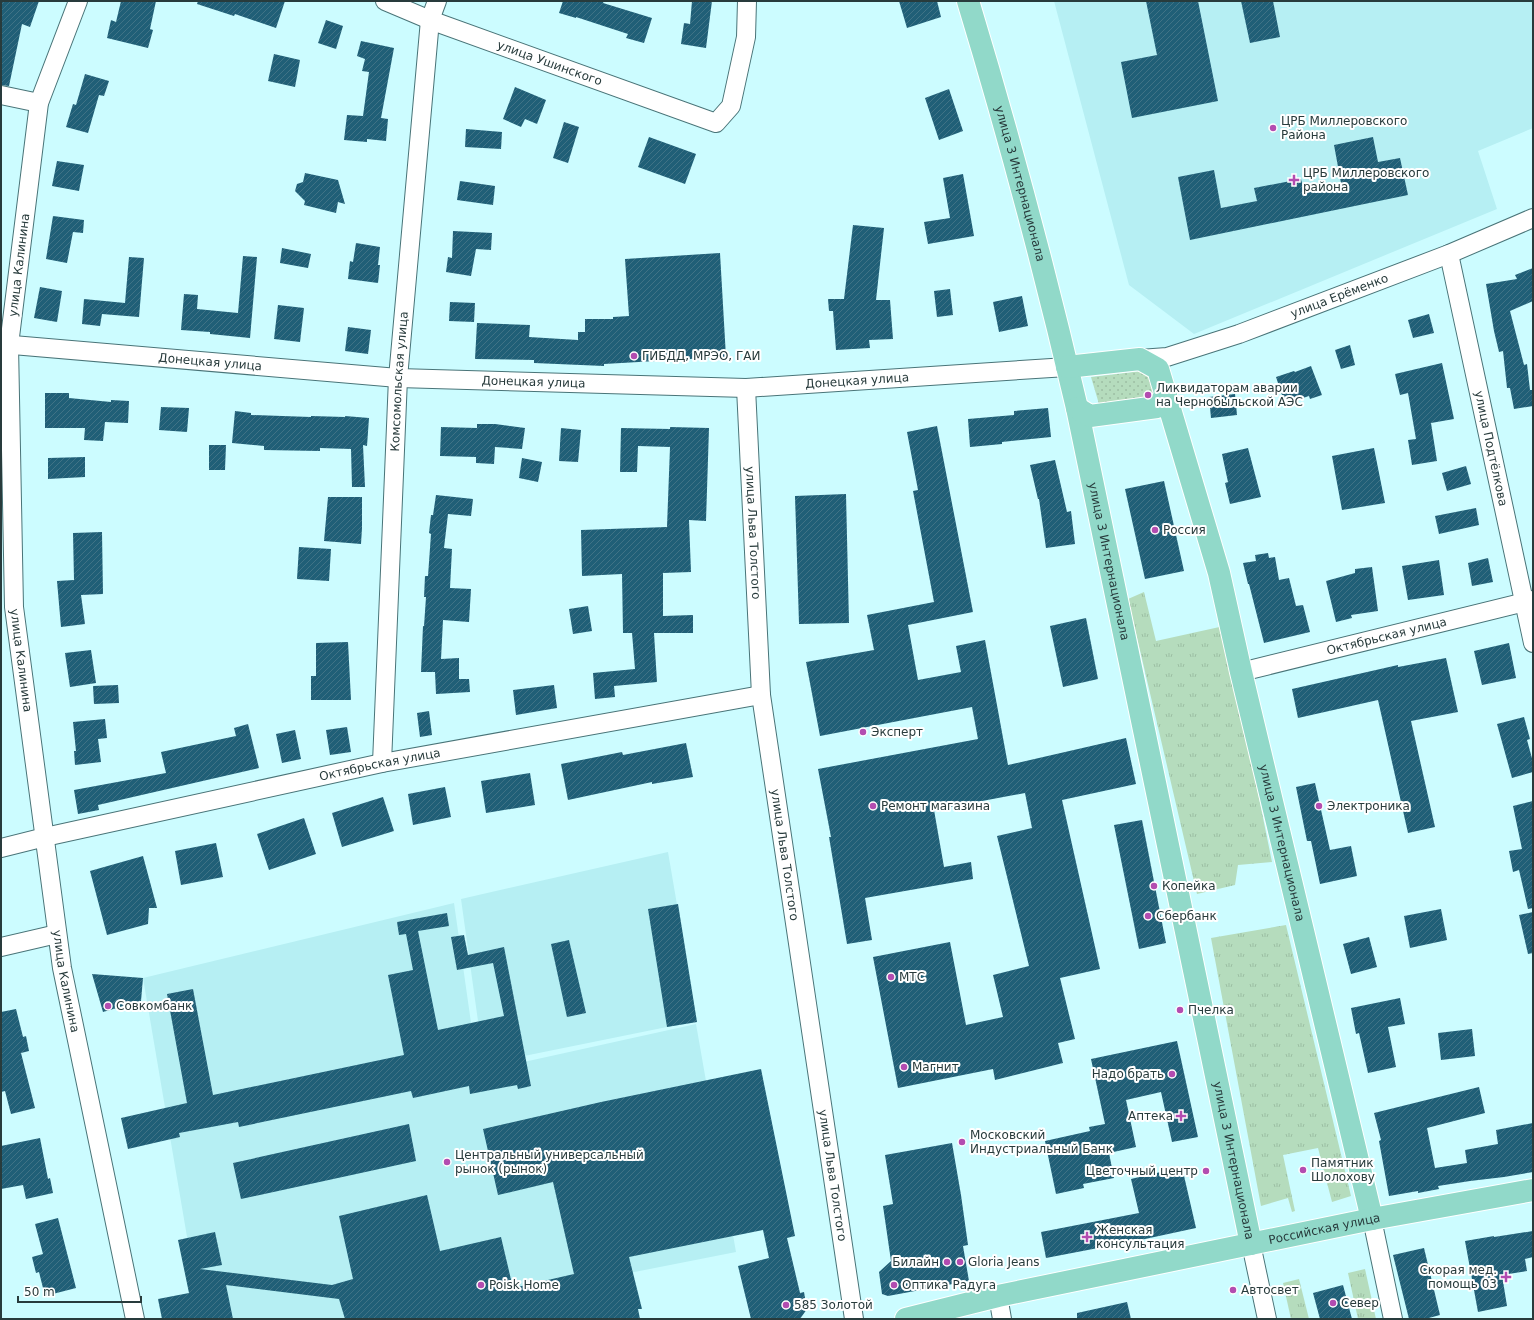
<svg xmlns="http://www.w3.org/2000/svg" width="1534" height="1320" font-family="'DejaVu Sans',sans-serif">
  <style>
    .built { fill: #b6eff3 }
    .grass { fill: url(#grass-dots) }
    .park { fill: url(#park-tufts) }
    .building { fill: url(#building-hatch) }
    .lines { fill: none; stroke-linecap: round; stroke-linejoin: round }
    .minor-casing { stroke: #497478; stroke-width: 20 }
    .major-casing { stroke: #fff; stroke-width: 24 }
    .minor { stroke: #fff; stroke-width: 18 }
    .major { stroke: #91d9c9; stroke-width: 22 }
    .poi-dot { fill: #b34cb0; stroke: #fff; stroke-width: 1.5 }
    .labels { text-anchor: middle; stroke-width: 4; stroke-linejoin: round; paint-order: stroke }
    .street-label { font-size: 12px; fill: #283b3c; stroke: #fff }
    .poi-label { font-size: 12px; fill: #283b3c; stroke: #fff; text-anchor: start }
  </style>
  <defs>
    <pattern id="grass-dots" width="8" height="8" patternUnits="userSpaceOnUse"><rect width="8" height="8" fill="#b5dcbd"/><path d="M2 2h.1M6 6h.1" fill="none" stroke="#9cbea3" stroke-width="1.8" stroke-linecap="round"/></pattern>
    <pattern id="park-tufts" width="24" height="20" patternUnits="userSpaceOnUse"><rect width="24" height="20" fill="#b5dcbd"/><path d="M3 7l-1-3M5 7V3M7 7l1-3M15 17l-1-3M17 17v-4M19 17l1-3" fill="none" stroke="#9cbea3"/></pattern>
    <pattern id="building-hatch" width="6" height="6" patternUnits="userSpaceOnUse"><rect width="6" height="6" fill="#205f77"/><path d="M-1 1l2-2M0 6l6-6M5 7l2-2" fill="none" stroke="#407386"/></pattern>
  </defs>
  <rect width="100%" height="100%" fill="#ccfcff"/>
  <g class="built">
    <path d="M1054 1H1533V128L1478 151 1497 209 1194 334 1129 285Z"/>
    <path d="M668 852 697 1022 667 1027 484 1064 461 899Z"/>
    <path d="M454 903 478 1072 696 1024 736 1252 396 1319H201L143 978Z"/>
  </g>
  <path class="grass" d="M1150 370 1157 398 1099 404 1091 377Z"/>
  <g class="park">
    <path d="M1144 592 1156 641 1224 626 1272 862 1238 865 1235 885 1197 894 1128 599Z"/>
    <path d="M1286 925 1351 1196 1332 1202 1318 1148 1283 1155 1295 1211 1292 1212 1288 1198 1261 1206 1211 938Z"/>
    <path d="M1365 1269 1376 1319H1358L1348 1273Z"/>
    <path d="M1299 1279 1309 1319H1291L1283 1283Z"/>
  </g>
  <g class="building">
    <path d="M1 1H39L30 27 22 24 9 86 1 85Z"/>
    <path d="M121 1H156L150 29 153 30 148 48 107 38 111 20 116 22Z"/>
    <path d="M198 1H285L276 28 235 14 234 16 197 4Z"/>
    <path d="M563 1H604L603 3 652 18 644 43 626 38 628 34 576 17V18L559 13Z"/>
    <path d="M692 1H712L706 48 681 44 684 23 690 24Z"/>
    <path d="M899 1H937L941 17 907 28Z"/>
    <path d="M1146 1H1198L1218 101 1132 118 1121 62 1157 55Z"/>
    <path d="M1241 1H1273L1280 37 1250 43Z"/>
    <path d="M326 20 343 26 336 49 318 43Z"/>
    <path d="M361 41 394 48 381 118 388 119 386 141 367 139V142L344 140 347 115 363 116 369 72 362 71 365 59 357 56Z"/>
    <path d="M274 54 300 60 295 87 268 81Z"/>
    <path d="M85 74 109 81 104 96 99 95 88 133 66 127 73 104 76 105Z"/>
    <path d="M515 87 546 100 537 124 525 119 521 127 503 119Z"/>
    <path d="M949 89 963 131 939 140 925 98Z"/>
    <path d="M564 122 579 127 568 163 553 158Z"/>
    <path d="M466 129 502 132 501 149 465 147Z"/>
    <path d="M649 137 696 154 685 184 638 167Z"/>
    <path d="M1373 137 1378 162 1400 158 1408 195 1190 240 1178 177 1214 170 1221 208 1257 201 1254 188 1301 179 1304 191 1341 183 1334 145Z"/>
    <path d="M57 161 84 165 79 191 52 186Z"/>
    <path d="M305 173 338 180 345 204 338 202 336 213 304 205 305 201 295 191 297 184 303 182Z"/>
    <path d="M963 174 974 236 928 244 924 222 950 218 943 178Z"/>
    <path d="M460 181 495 186 493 205 457 200Z"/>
    <path d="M53 216 84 220 83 233 73 232 67 263 46 259Z"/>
    <path d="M853 225 884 228 876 300H890L893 339 869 340 870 348 836 350 833 311H829L828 299H844Z"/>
    <path d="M453 231 492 233 491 250 476 249 471 276 446 272 448 257 452 258Z"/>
    <path d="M356 243 380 247 378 265H380L378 283 348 279 350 261 353 262Z"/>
    <path d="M282 248 311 254 308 268 280 263Z"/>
    <path d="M720 253 726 357 604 364V366L534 363V360L475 359 477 323 530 325 529 337 578 340V332H585V319H613V317L629 316 625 259Z"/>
    <path d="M243 256 257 257 250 338 210 334V332L181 330 184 294 198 295 197 309 238 313Z"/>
    <path d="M129 257 144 258 139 317 102 314 100 326 82 324 84 299 125 303Z"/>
    <path d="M1533 268V301L1510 311 1524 365 1527 364 1530 390H1533V406L1514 409 1510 388H1507L1503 351 1499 352 1494 331 1486 284 1517 279 1515 275Z"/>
    <path d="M40 287 62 291 57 322 34 318Z"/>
    <path d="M950 289 953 315 937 317 934 291Z"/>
    <path d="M1022 296 1028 326 999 332 993 302Z"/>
    <path d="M450 302 475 303 474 322 449 321Z"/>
    <path d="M278 305 304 308 300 342 274 339Z"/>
    <path d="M1429 314 1434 333 1413 338 1408 320Z"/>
    <path d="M348 327 371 330 368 354 345 351Z"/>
    <path d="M1350 345 1355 365 1341 369 1335 350Z"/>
    <path d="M1442 363 1454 419 1431 423 1437 461 1412 465 1408 440 1416 439 1408 393 1400 395 1395 374Z"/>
    <path d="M1311 366 1322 395 1310 399 1309 396 1285 404 1276 377 1294 371 1295 372Z"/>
    <path d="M45 393H69V398L111 402V400L129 401 128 423 105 422 103 441 84 440 85 428H45Z"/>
    <path d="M1235 394 1237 415 1211 418 1209 397Z"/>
    <path d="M161 407 189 408 187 432 159 430Z"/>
    <path d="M1048 408 1051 437 1002 442V444L970 447 968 419 1014 415V411Z"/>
    <path d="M235 411 251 413V415L311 417V416L345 417V416L369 418 367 446 363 445 365 487H352L351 449 320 448V451L264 450V446L232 443Z"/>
    <path d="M477 424H495L525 428 522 449 495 447 494 464 476 463V457L440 456 441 427 477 428Z"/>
    <path d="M937 426 973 612 908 625 918 680 961 672 956 646 985 640 1008 765 1126 738 1136 784 1062 800 1100 969 1060 978 1075 1039 1058 1043 1063 1063 995 1080 993 1069 898 1088 873 957 950 942 966 1025 1003 1017 993 975 1029 966 997 836 1032 828 1025 793 934 810 944 867 971 862 973 879 865 898 872 940 847 944 829 837H831L818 769 978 739 972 707 820 736 806 662 874 650 867 615 934 602 913 491 918 490 907 432Z"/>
    <path d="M670 427 709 428 706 521 689 520 691 572 663 573V616L693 615V633H654L657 682 614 686 615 697 595 699 593 673 635 669 632 633H623L622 574 582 576 581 530 667 527 670 447 638 446 637 472H620L621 428 670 429Z"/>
    <path d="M561 428 581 430 578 462 559 461Z"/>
    <path d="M209 445H226L225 470H209Z"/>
    <path d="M1248 448 1261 497 1230 504 1225 483 1228 482 1222 454Z"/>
    <path d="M1374 448 1385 503 1342 510 1332 456Z"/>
    <path d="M85 457V477L48 479V458Z"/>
    <path d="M522 458 542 462 538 482 519 478Z"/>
    <path d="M1055 460 1067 512 1071 511 1075 544 1046 548 1039 499H1038L1030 465Z"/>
    <path d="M1466 466 1471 484 1447 491 1442 473Z"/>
    <path d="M1164 481 1184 571 1145 579 1125 489Z"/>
    <path d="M846 494 849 623 799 624 795 496Z"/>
    <path d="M436 495 473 499 471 516 448 514 444 548 452 549 450 588 471 589 469 622 443 620 441 659 459 658V679H469L470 692 436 694 435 672H421L423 626H424L426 597H424L425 576H428L431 534 429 533 431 515H433Z"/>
    <path d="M328 497H362V528L361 544 324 541Z"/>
    <path d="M1476 508 1479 525 1439 534 1435 516Z"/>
    <path d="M102 532 103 594 81 595 85 624 61 627 57 581 74 580 73 533Z"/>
    <path d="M299 547 331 549 329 581 297 579Z"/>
    <path d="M1268 553 1269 558 1275 557 1279 580 1289 578 1296 606 1303 605 1310 632 1264 643 1249 584H1248L1243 563 1256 561 1255 555Z"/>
    <path d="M1488 558 1493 582 1472 586 1468 563Z"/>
    <path d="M1439 560 1444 595 1408 600 1402 566Z"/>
    <path d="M1372 567 1378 611 1351 615 1352 618 1336 622 1326 581 1355 573V569Z"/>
    <path d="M588 606 592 631 573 634 569 609Z"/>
    <path d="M1086 618 1098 679 1063 687 1050 626Z"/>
    <path d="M348 642 351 700H311V676H316V643Z"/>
    <path d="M1509 643 1516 678 1482 685 1474 651Z"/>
    <path d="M91 650 96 683 70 687 65 653Z"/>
    <path d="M1446 658 1458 712 1411 721 1435 827 1408 833 1378 700 1298 718 1292 689 1398 665V667Z"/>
    <path d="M118 685 119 703 94 704 93 686Z"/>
    <path d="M554 685 557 708 516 715 513 690Z"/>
    <path d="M429 711 432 735 420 737 417 713Z"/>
    <path d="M1524 717 1530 739 1527 740 1533 762V772L1512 778 1497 724Z"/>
    <path d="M105 719 107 738 98 739 101 762 75 765 74 751H76L73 722Z"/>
    <path d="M248 724 259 768 98 805 99 810 78 814 74 790 166 773 161 752 236 736 234 728Z"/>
    <path d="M347 727 351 752 330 755 326 730Z"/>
    <path d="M295 730 301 759 282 763 276 734Z"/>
    <path d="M686 743 693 777 652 784V782L568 800 561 764 622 752 623 755Z"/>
    <path d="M530 773 535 805 486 813 481 781Z"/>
    <path d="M1315 783 1330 850 1351 846 1357 876 1320 884 1311 841H1307L1296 787Z"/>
    <path d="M445 787 451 817 413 825 408 794Z"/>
    <path d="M383 797 394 831 342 847 332 813Z"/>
    <path d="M1533 801V908L1528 909 1519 870 1513 872 1509 851 1522 849 1513 806Z"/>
    <path d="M304 818 316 854 269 870 257 834Z"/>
    <path d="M1142 820 1166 943 1139 949 1114 825Z"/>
    <path d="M216 843 223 877 181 885 175 851Z"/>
    <path d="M143 856 157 908H149L148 924 107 935 90 871Z"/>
    <path d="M678 904 697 1022 667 1027 648 909Z"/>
    <path d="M1441 909 1447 940 1410 948 1404 916Z"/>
    <path d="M1533 912V953L1528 954 1519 915Z"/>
    <path d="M447 913 449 926 418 931 438 1030 504 1016 493 963 457 970 451 937 464 935 468 955 504 947 531 1086 518 1089 517 1085 470 1094 469 1086 413 1098 411 1091 239 1127 238 1122 179 1133 180 1137 128 1149 121 1118 187 1103 167 994 193 989 213 1095 404 1055 388 975 413 970 406 934 399 935 397 922Z"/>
    <path d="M1369 937 1377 967 1351 974 1343 944Z"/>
    <path d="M569 940 586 1013 567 1017 551 944Z"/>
    <path d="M92 974 143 978 141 1001 103 1012Z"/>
    <path d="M1400 998 1405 1024 1388 1027 1396 1067 1368 1073 1359 1033 1356 1034 1351 1008Z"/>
    <path d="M16 1009 23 1037 26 1036 29 1051 21 1053 35 1108 11 1114 5 1091 1 1092V1012Z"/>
    <path d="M1472 1029 1475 1056 1441 1060 1438 1033Z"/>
    <path d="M1177 1041 1198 1137 1172 1142 1161 1092 1126 1100 1136 1147 1109 1153 1114 1178 1083 1184 1084 1188 1056 1194 1045 1141 1090 1131 1089 1127 1105 1124 1091 1059Z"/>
    <path d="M761 1069 795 1236 787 1238 800 1293 804 1292 807 1309 800 1319H751L738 1266 769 1258 763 1230 629 1257 642 1309H638L640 1319H345L339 1299 226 1285 233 1319H162L158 1299 189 1293 178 1240 215 1232 222 1265 200 1269 332 1285 353 1279 339 1216 427 1195 440 1251 501 1237 513 1288 574 1274 553 1182 498 1195 483 1129 601 1102Z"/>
    <path d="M1479 1087 1485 1113 1427 1128 1435 1168 1467 1163 1465 1150 1498 1144 1496 1130 1533 1123V1172L1504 1177 1470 1181 1438 1186 1439 1189 1418 1193V1191L1389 1196 1379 1141 1381 1140 1374 1113Z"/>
    <path d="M409 1124 416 1161 241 1199 233 1163Z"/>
    <path d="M40 1138 48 1179 50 1178 53 1193 26 1199 23 1185 1 1189V1146Z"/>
    <path d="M952 1143 961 1195 968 1245 963 1246 969 1281 888 1296 882 1294 879 1272 891 1261 883 1206 893 1204 885 1155Z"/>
    <path d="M1182 1167 1196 1228 1145 1239 1046 1258 1041 1232 1139 1213 1131 1179Z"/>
    <path d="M58 1218 76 1288 45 1296 39 1272 36 1273 32 1257 43 1254 35 1224Z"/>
    <path d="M1533 1231V1257L1525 1259 1527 1271 1502 1275 1507 1306 1478 1312 1465 1241 1494 1236V1237Z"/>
    <path d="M1424 1248 1440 1315 1425 1319H1409L1393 1255Z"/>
    <path d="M1343 1285 1352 1319H1320L1313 1293Z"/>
    <path d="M1127 1302 1131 1319H1077V1313Z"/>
  </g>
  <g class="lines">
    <defs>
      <g id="minor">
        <path id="s1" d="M78 1 39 103 9 345 14 607 62 968 135 1319"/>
        <path id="s2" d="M385 1 430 20 716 123 731 106 746 37 747 1"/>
        <path d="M1 95 39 103"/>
        <path id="s3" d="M1449 254 1533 643"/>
        <path id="s4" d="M1 344 398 378 746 388 1067 367"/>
        <path id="s5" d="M1140 359 1167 357 1239 334 1449 254 1533 218"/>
        <path id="s6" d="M746 388 761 695 854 1319"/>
        <path id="s7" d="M1241 672 1533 600"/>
        <path id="s8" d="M382 763 398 378 430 20 437 1"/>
        <path id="s9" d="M1 848 45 837 382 763 761 695"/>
        <path d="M1 947 57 934"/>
        <path d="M1372 1219 1393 1319"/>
        <path d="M1251 1244 1267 1319"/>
        <path d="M998 1296 1002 1319"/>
      </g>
      <g id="major">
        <path id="s10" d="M968 1C1009 136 1045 271 1077 408L1251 1244"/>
        <path id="s11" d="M1067 367 1140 359 1158 369 1219 573 1241 672 1372 1219"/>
        <path d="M1077 408 1090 416 1157 407 1166 395"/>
        <path id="s12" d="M906 1319 998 1296 1372 1219 1533 1190"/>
      </g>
    </defs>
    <use href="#minor" class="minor-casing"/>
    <use href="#major" class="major-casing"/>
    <use href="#minor" class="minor"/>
    <use href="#major" class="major"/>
  </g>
  <g class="poi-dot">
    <circle cx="1273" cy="128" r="4"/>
    <path d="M1292 174h4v4h4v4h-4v4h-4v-4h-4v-4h4z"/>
    <circle cx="634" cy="356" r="4"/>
    <circle cx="1148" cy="395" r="4"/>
    <circle cx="1155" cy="530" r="4"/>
    <circle cx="863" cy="732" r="4"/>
    <circle cx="873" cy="806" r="4"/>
    <circle cx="1319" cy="806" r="4"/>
    <circle cx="1154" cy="886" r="4"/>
    <circle cx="1148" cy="916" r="4"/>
    <circle cx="891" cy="977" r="4"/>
    <circle cx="108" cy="1006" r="4"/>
    <circle cx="1180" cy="1010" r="4"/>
    <circle cx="904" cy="1067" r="4"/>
    <circle cx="1172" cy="1074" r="4"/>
    <path d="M1179 1110h4v4h4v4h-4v4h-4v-4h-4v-4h4z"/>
    <circle cx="962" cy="1142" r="4"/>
    <circle cx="447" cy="1162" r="4"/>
    <circle cx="1303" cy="1170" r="4"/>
    <circle cx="1206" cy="1171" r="4"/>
    <path d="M1085 1231h4v4h4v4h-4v4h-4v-4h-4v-4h4z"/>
    <circle cx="947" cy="1262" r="4"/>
    <circle cx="960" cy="1262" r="4"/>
    <path d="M1504 1271h4v4h4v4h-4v4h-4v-4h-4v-4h4z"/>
    <circle cx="481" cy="1285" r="4"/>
    <circle cx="894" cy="1285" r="4"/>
    <circle cx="1233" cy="1290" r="4"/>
    <circle cx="1333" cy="1303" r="4"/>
    <circle cx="786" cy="1305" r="4"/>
  </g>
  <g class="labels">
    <g class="street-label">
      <text dy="4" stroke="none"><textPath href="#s2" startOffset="176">улица Ушинского</textPath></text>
      <text dy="4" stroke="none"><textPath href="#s10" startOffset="190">улица 3 Интернационала</textPath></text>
      <text transform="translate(19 265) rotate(-83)" y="4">улица Калинина</text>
      <text dy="4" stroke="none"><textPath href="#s5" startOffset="210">улица Ерёменко</textPath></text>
      <text dy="4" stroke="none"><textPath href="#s4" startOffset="210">Донецкая улица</textPath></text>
      <text dy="4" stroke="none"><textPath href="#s4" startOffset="858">Донецкая улица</textPath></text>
      <text dy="4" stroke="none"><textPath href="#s8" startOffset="382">Комсомольская улица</textPath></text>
      <text dy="4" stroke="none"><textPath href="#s4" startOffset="534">Донецкая улица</textPath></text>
      <text dy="4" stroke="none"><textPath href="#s3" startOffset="199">улица Подтёлкова</textPath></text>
      <text dy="4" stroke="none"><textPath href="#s6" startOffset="145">улица Льва Толстого</textPath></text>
      <text dy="4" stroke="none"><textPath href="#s10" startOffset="578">улица 3 Интернационала</textPath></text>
      <text dy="4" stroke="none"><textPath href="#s7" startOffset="150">Октябрьская улица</textPath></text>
      <text dy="4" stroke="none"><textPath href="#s1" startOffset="669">улица Калинина</textPath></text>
      <text dy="4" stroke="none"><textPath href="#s9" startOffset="388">Октябрьская улица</textPath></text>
      <text dy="4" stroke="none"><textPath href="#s11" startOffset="584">улица 3 Интернационала</textPath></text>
      <text dy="4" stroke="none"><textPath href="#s6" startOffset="469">улица Льва Толстого</textPath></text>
      <text dy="4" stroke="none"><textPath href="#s1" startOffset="993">улица Калинина</textPath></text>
      <text dy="4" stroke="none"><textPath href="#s10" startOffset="1190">улица 3 Интернационала</textPath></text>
      <text dy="4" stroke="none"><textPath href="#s6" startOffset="793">улица Льва Толстого</textPath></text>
      <text dy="4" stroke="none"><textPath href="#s12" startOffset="428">Российская улица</textPath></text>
    </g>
    <g class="poi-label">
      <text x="1281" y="125">ЦРБ Миллеровского<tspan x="1281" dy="14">Района</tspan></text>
      <text x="1303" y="177">ЦРБ Миллеровского<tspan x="1303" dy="14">района</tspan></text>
      <text x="642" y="360">ГИБДД, МРЭО, ГАИ</text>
      <text x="1156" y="392">Ликвидаторам аварии<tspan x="1156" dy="14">на Чернобыльской АЭС</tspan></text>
      <text x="1163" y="534">Россия</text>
      <text x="871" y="736">Эксперт</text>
      <text x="881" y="810">Ремонт магазина</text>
      <text x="1327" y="810">Электроника</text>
      <text x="1162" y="890">Копейка</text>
      <text x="1156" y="920">Сбербанк</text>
      <text x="899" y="981">МТС</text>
      <text x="116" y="1010">Совкомбанк</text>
      <text x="1188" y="1014">Пчелка</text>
      <text x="912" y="1071">Магнит</text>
      <text x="1164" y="1078" text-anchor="end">Надо брать</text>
      <text x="1173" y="1120" text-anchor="end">Аптека</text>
      <text x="970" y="1139">Московский<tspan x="970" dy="14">Индустриальный Банк</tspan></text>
      <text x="455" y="1159">Центральный универсальный<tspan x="455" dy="14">рынок (рынок)</tspan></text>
      <text x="1311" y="1167">Памятник<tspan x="1311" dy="14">Шолохову</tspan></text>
      <text x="1198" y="1175" text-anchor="end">Цветочный центр</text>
      <text x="1096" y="1234">Женская<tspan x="1096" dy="14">консультация</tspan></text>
      <text x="939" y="1266" text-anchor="end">Билайн</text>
      <text x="968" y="1266">Gloria Jeans</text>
      <text x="1497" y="1274" text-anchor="end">Скорая мед.<tspan x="1497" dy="14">помощь 03</tspan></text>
      <text x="489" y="1289">Poisk Home</text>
      <text x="902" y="1289">Оптика Радуга</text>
      <text x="1241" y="1294">Автосвет</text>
      <text x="1341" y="1307">Север</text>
      <text x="794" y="1309">585 Золотой</text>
    </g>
  </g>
  <rect width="1534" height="1320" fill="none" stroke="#283b3c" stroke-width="4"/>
  <path d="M18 1296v6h123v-6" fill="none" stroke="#283b3c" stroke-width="2"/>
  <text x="24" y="1296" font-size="12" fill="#283b3c" stroke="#ffffff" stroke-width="3" paint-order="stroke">50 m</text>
</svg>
